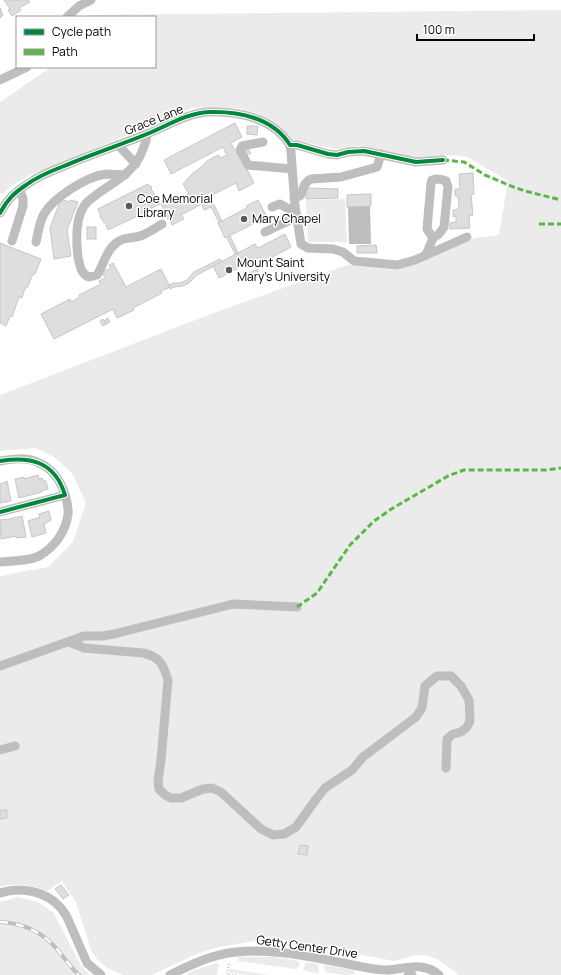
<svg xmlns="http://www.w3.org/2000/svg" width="561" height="975" font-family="Manrope,sans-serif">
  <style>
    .green { fill: #ebebeb }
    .water { fill: #bdbdbd }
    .building { fill: #dedede; stroke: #c6c6c6 }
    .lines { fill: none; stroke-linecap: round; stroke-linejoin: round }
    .path { stroke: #b9b9b9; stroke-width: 1.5; stroke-dasharray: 1 2; stroke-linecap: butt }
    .minor { stroke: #bebebe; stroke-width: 9 }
    .rail-casing { stroke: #bebebe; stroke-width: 4 }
    .rail { stroke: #fff; stroke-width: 2.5; stroke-dasharray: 8; stroke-linecap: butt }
    .quiet { stroke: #58b947; stroke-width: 3; stroke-dasharray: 6 3; stroke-linecap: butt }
    .cycleway-casing { stroke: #fff; stroke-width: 6 }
    .cycleway { stroke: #00873e; stroke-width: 4 }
    .poi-dot { fill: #595959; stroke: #fff; stroke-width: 1.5 }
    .labels { text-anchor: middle; stroke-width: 3; stroke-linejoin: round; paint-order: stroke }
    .street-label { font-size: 12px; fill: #000; stroke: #fff }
    .poi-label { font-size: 12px; fill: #000; stroke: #fff; text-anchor: start }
  </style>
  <rect width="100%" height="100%" fill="#fff"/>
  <g class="green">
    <path d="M561 10V975H458L457 973 437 959 428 956 417 955 394 961 309 945 261 940 219 947 197 954 151 975H123L107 968 97 959 91 950 76 902 62 881 47 891C31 885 17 882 0 887V576L48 567 73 542 86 503 72 473 54 457 35 448 0 451V395L219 311 347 265 394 270 475 238 499 235 508 181 467 157 450 155 417 159 361 145 339 150 326 147 290 139 275 124 256 113 238 108H193L28 176 11 186 2 194 0 193V102L51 67H155V17H86L88 15Z"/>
    <path d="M345 199 347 243 339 242H308L306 200Z"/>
    <path d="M18 897 38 902 53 912 81 966 90 975H0V902Z"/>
    <path d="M238 957H275L298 961 300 963 299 966 296 969 238 961 237 958Z"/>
    <path d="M306 962 318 964 319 974 303 970Z"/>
    <path d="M219 963 217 975H186L194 970Z"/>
    <path d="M325 965 354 970 355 974 344 975 326 972 324 968Z"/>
    <path d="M230 969 268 975H246L229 972Z"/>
  </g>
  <path class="water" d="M370 206 371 244H349L348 207Z"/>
  <g class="building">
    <path d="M4 0H28L30 2 19 8 21 10 12 16 8 10 10 9Z"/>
    <path d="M0 8 3 15 0 18Z"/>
    <path d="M235 123 242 137 231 143 234 149 239 154 254 183 239 191 236 183 206 198 200 205 181 215 184 219 172 225 170 221 163 215 165 212 161 203 172 197 174 201 189 194 183 184 193 173 198 170 207 161 218 155 221 158 227 155 223 147 171 174 164 160Z"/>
    <path d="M247 126H258L257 135 247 134Z"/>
    <path d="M248 149 251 153 244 156 242 152Z"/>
    <path d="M473 173 474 194 471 195 473 215 469 216 470 228 450 229V223L456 222V216L453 217V210L459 209 458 196H455V189H460L459 174Z"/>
    <path d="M148 184 150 187 151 186 152 188 151 189 160 204 143 212 144 213 108 230 105 222 104 223 100 216 101 215H100L98 209Z"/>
    <path d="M306 188 338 189V198L306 199Z"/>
    <path d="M371 194V206L347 207V195Z"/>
    <path d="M61 199 69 202 70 200 78 202 67 230 71 256 54 259 50 228Z"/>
    <path d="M258 200 267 217 225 238 218 223 247 208 246 206Z"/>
    <path d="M212 201 222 221 219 222 211 207 204 210 202 204 205 202 206 204Z"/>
    <rect x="87" y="227" width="9" height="12"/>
    <path d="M285 234 291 247 263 262 260 257 219 278 213 266 255 244 258 248Z"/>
    <path d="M230 236 238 253 235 254 227 238Z"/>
    <path d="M0 243 41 259 35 274H33L27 288H25L22 298 19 297 12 317 10 316 6 326 0 323Z"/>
    <path d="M376 245 377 253H357V246Z"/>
    <path d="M220 259 221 262 197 275 189 283 183 286 174 287 170 289 169 287H170L169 285 173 283H180L187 280 194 272Z"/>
    <path d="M113 263 126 287 161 269 170 287 161 291 162 293 133 308 134 310 117 318 113 309 54 339 41 314 70 299 71 302 80 297 79 295 101 284 99 281 105 278 102 272 111 268 109 265Z"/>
    <path d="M257 269 260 275 251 279 248 274Z"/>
    <path d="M108 318 110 322 106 324 105 320Z"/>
    <path d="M103 319 106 324 103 326 100 321Z"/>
    <path d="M38 475 39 479 42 478 44 481H46L48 489 41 491 42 492 19 498 15 479 24 477V479Z"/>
    <path d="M7 481 11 501 0 503V484Z"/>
    <path d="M49 511 51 520 44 524 46 533 32 537 28 521 40 517 39 514Z"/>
    <path d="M22 516 26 537 16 538V536L1 539 0 520 6 519V520Z"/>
    <path d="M0 810H7V818L0 819Z"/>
    <path d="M300 845 308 846 307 855 298 854Z"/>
    <path d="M61 885 69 895 63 899 55 889Z"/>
  </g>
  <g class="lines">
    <path class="path" d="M229 964 227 974 236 975"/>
    <g class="minor">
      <path d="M67 17 79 6 91 0"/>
      <path d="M0 80 27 67"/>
      <path d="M147 134C147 140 145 144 143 149 135 171 119 179 100 192 95 196 88 200 84 206 75 220 76 241 78 257 80 266 81 274 89 277L97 275C103 266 105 255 112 247 122 235 131 240 143 235 149 232 156 228 162 224"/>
      <path d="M263 142 242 146 240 150 248 165 292 169"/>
      <path d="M118 145 136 164"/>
      <path d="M290 145 291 152 295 206 301 244 308 248 333 249 343 252 354 261 397 265 415 260 467 237"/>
      <path d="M294 197 300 196C304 190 303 182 311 179L341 177 377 167 381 154"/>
      <path d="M272 207 280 204 289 209 295 208"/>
      <path d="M0 213C7 200 14 193 26 185 38 176 51 171 64 166 92 154 120 145 147 134 167 126 187 113 209 112 239 111 273 118 290 145H297L328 154 337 155 348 152 364 151 416 162 443 160"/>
      <path d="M265 232 297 217"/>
      <path d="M12 241 23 206V198L19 190"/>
      <path d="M36 242C38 233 39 223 44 214 53 198 87 176 106 174 112 174 119 175 125 175"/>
      <path d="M426 255 433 238 439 234 444 227 448 187 446 181C441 179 436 178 432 180L431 183 427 229 433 238"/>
      <path d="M0 461C12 459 25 457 37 462 55 469 63 484 67 502 67 506 69 510 68 514 66 531 55 547 39 556 30 561 11 561 0 562"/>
      <path d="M0 512 65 495"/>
      <path d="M69 642 84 648 143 653C160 657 163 664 168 680L161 760 158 781 159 789 165 795 171 798H181L203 789 212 788 221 792 261 829 273 835 284 834 296 827 317 798 325 788 352 770 363 757 416 717 422 708 425 686 437 676H451L461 686 469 700 470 721 467 727 461 732 453 734 447 739 446 768"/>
      <path d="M0 666 84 636H102L114 634 233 604 297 607"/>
      <path d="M0 750 15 746"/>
      <path d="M0 893C25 885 54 893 67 917L87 963 101 975"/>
      <path d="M170 975C190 965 213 954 236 952 272 948 309 957 344 963 358 966 373 970 387 970 405 969 424 961 439 975"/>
      <path d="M408 975H412"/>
    </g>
    <defs>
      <path id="rail" d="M0 922C22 923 42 932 56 948 64 957 70 967 79 975"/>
    </defs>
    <use href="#rail" class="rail-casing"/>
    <use href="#rail" class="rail"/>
    <g class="quiet">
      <path d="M443 160 464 162 485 175 511 186 525 191 561 200"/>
      <path d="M539 224H561"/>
      <path d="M297 607 317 593 350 545 374 521 393 508 448 476 464 470H546L561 468"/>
    </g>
    <defs>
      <g id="cycleway">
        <path d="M0 213C7 200 14 193 26 185 38 176 51 171 64 166 92 154 120 145 147 134 167 126 187 113 209 112 239 111 273 118 290 145H297L328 154 337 155 348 152 364 151 416 162 443 160"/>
        <path d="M0 461C31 456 55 462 65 495L0 512"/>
      </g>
    </defs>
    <use href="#cycleway" class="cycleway-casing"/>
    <use href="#cycleway" class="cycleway"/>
  </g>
  <g class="poi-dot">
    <circle cx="129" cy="206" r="4"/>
    <circle cx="244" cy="219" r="4"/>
    <circle cx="229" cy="270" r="4"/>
  </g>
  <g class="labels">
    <g class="street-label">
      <text transform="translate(154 120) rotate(-22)" y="4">Grace Lane</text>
      <text transform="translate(307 947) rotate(8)" y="4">Getty Center Drive</text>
    </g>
    <g class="poi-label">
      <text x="137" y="203">Coe Memorial<tspan x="137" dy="14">Library</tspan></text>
      <text x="252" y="223">Mary Chapel</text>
      <text x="237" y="267">Mount Saint<tspan x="237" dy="14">Mary's University</tspan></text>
    </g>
  </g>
  <rect x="16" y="16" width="140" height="52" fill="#ffffff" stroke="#999999"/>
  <rect x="24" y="29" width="20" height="6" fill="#00873e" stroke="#999999"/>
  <text x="52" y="36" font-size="12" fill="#000000">Cycle path</text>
  <rect x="24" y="49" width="20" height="6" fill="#58b947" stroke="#999999"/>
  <text x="52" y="56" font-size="12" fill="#000000">Path</text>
  <path d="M417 34v6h117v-6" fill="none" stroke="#000000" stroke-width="2"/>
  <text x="423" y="34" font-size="12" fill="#000000" stroke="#ffffff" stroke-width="3" paint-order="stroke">100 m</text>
</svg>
